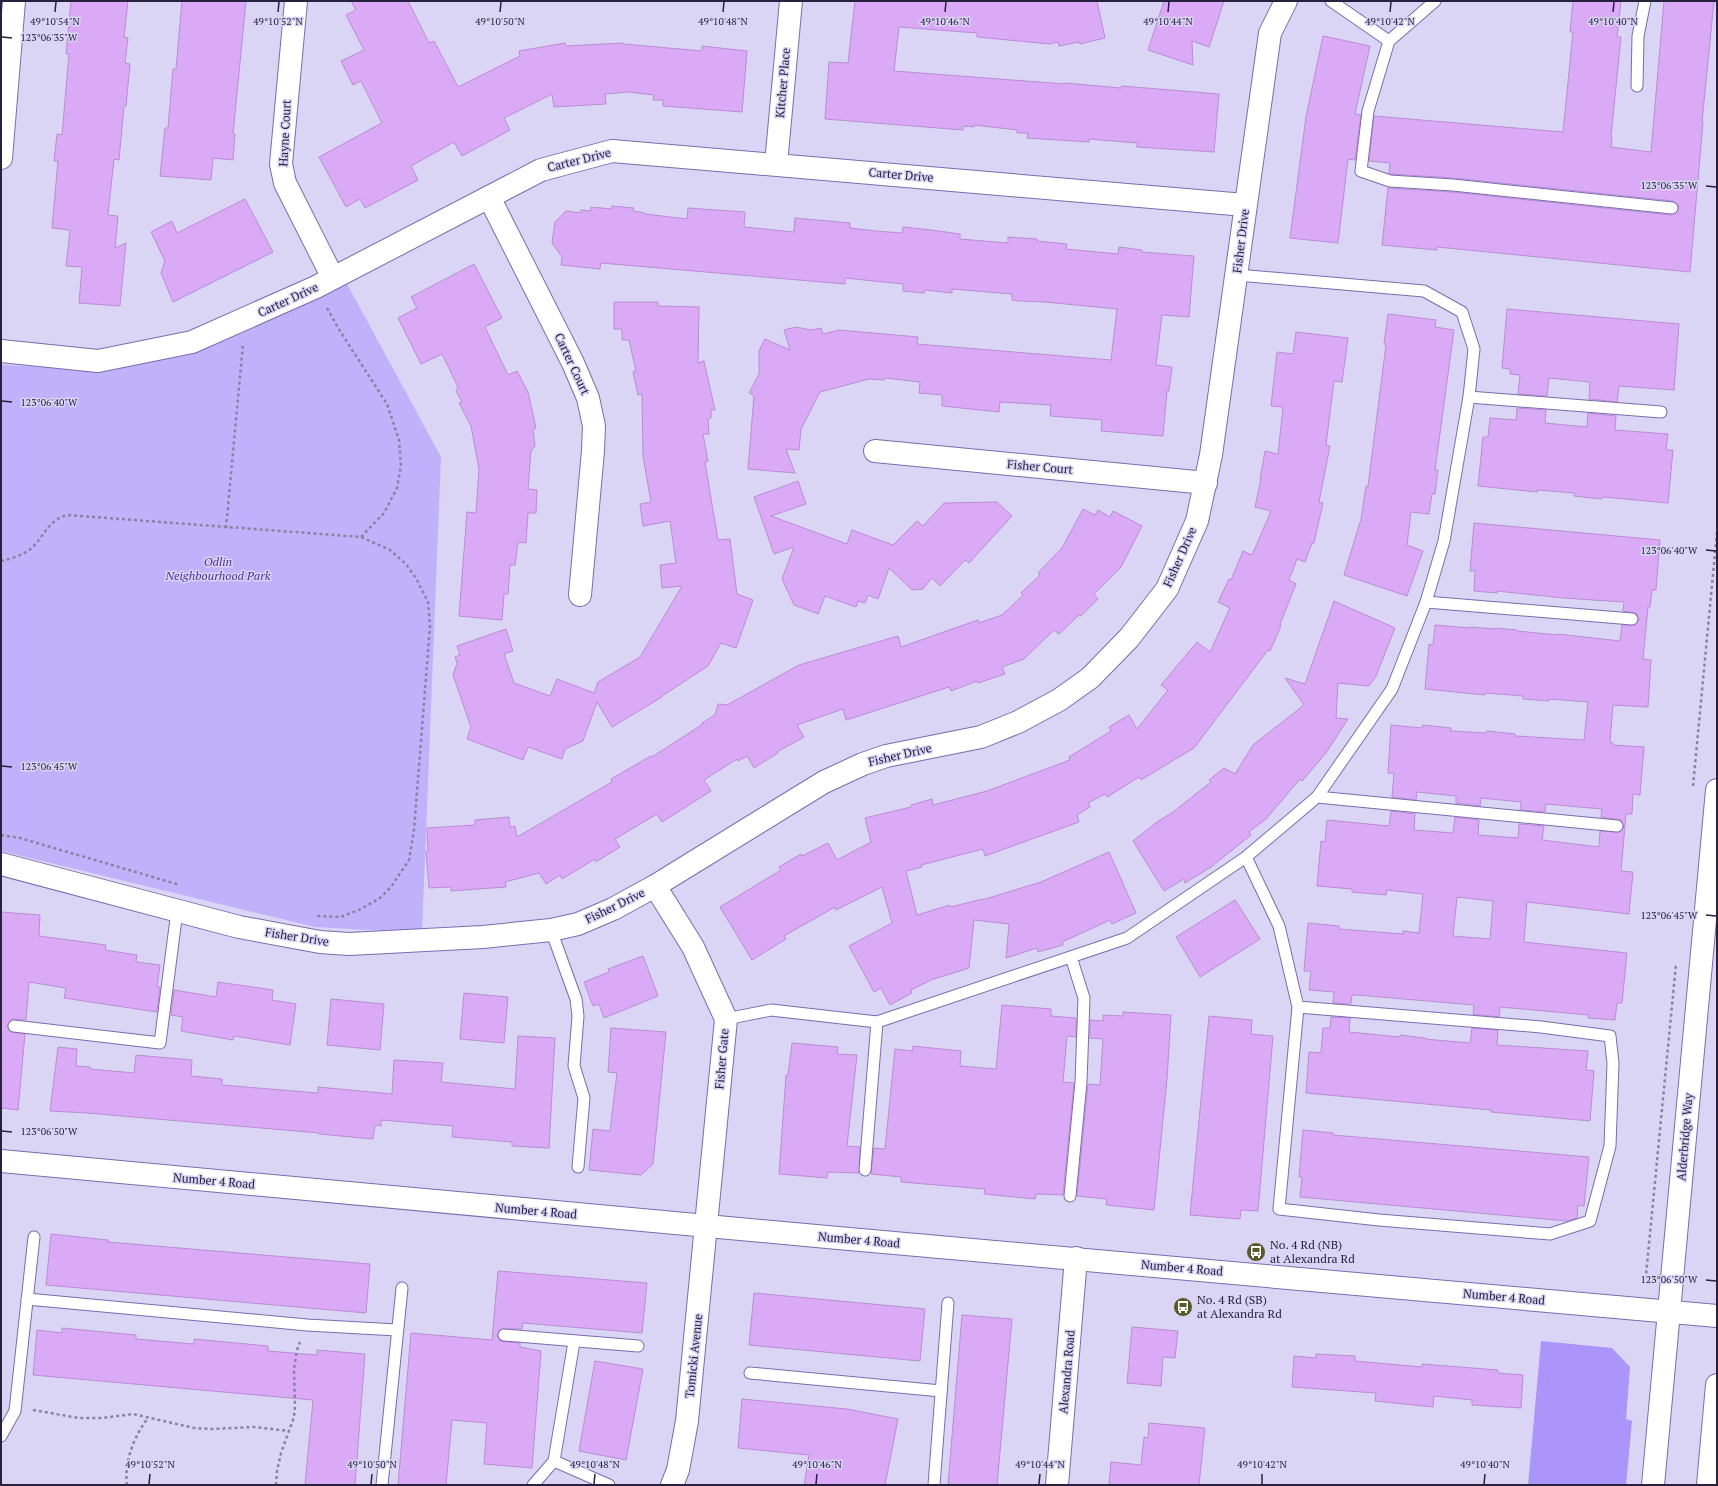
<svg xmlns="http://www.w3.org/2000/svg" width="1718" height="1486" font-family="'PT Serif',serif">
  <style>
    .green { fill: #bfb1fa }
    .forest { fill: #ab94fa }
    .building { fill: #dbaaf7; stroke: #b98dd2; fill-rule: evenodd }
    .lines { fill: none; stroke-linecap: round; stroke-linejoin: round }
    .lane-casing { stroke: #7b6bb2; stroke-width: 13 }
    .street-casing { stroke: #7b6bb2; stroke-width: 24 }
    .secondary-casing { stroke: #7b6bb2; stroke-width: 24 }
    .path { stroke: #8983a2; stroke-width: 2.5; stroke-dasharray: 3 3; stroke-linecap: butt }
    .lane { stroke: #fff; stroke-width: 11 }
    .street { stroke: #fff; stroke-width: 22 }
    .secondary { stroke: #fff; stroke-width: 22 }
    .ticks { fill: none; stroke: #27203e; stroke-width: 1.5 }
    .labels { text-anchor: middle; stroke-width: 3; stroke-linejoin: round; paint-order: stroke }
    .street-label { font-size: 12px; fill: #27203e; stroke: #dad5f5 }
    .park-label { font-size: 12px; font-style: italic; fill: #542ba1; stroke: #dad5f5 }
    .poi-label { font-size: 12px; fill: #27203e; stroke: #dad5f5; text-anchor: start }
    .ticks-label { font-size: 10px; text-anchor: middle; fill: #27203e; stroke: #dad5f5; stroke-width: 3; stroke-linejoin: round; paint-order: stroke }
  </style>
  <rect width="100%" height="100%" fill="#dad5f5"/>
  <path class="green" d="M346 282 441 457 422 933 315 927 1 851V365L94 369Z"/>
  <path class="forest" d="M1541 1341 1612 1348 1630 1367 1626 1419 1632 1421 1626 1485H1528Z"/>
  <g class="building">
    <path d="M71 1H128L124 37 128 38 125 63 130 64 126 106H124L119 160 114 159 108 215 118 216 115 248 126 243 120 306 79 303 82 267 66 266 70 230 52 228 58 161H54L57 134 62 135 69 54H66Z"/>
    <path d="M182 1H246L233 134H235L233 160 213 158 211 180 160 176 165 128H168L173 69H176Z"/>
    <path d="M351 1H408L429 43 434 41 458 87 520 56 519 51 565 43 566 46 623 43 624 44 702 51V46L747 51 742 112 663 106V100H653L654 95 629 92 605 94 606 104 554 107 552 94 504 118 510 130 462 156 454 142 411 166 418 180 365 208 360 199 346 207 319 157 382 123 361 81 353 85 341 61 364 50 346 15 356 10Z"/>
    <path d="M855 1H1097L1105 38 1080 44 1079 42 1059 46 1058 42 1050 44 977 37V33L899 27 894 71 1065 84V83L1121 88 1122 86 1219 94 1214 152 1137 147V143L1089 139V142L1027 138 1028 133H1017V130L974 125V127L963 126V130L825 119 829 62 848 63Z"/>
    <path d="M1164 1H1224L1209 47 1192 41 1193 65 1148 50Z"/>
    <path d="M1573 1H1621L1617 37H1621L1611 136 1612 137 1611 147 1651 152 1664 1H1714L1702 122H1703L1690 272 1437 247V250L1382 245 1388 188 1452 192 1671 215 1677 212 1679 206 1673 201 1453 178 1391 174 1389 173 1390 163 1369 161 1374 116 1563 132 1573 32H1570Z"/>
    <path d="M1323 36 1370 46 1355 114 1361 115 1355 160 1348 159 1338 243 1290 238 1306 117Z"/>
    <path d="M245 199 273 252 173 302 161 273 165 261 151 232 172 221 177 233Z"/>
    <path d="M612 206 634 208 633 211 645 213V214L687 219 688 208 745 212 744 227 794 232 795 218 850 223V228L876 231 902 233 903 227 931 230 960 234V239L1008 243V237L1037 239 1036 241 1067 244 1066 249 1118 254 1119 247 1142 250V252L1194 256 1189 317 1162 315 1156 365 1172 367 1169 391H1167L1163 436 1101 431 1102 420 1050 416 1051 405 1000 402 999 412 942 406V395L919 393 920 382 885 378 884 380 869 379 820 392 801 429 799 450 786 449 795 473 748 469 754 396 749 393 759 374V351L765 339 790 350 784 330 796 327 811 330 821 328 823 334 839 330 918 337 917 344 1111 360 1117 309 1045 302 1019 301 1012 300V294L952 289V293L925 290 924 293 903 291V284L845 278V284L601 263 600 269 561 265 562 257 552 243 555 222 566 211 581 213V210L591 211V207L612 209Z"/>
    <path d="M474 264 502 318 485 327 508 375 517 371 528 392 536 428 533 429 535 446 531 451 528 489 537 490 536 513H528L526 543 518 542 515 565H510L508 594H504L502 620 459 616 467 512 476 513 479 469 471 426 459 403 462 402 456 391 458 387 442 354 421 364 398 318 417 308 411 297Z"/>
    <path d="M614 302H658V306L699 307 698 363 704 361 715 410H711V418L708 419 709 434H703L708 461 705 462 718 540 730 539 737 594 753 600 736 648 721 643 708 666 662 696V697L612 727 597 702 583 741 565 749 562 759 528 747 523 760 467 739 471 727 453 675 457 663 455 657 460 655 457 646 506 629 513 651 504 654 514 683 550 696 557 679 594 693 598 682 640 657 682 586 662 588 660 565 676 563 670 521 643 526 640 504 651 502 643 456 642 394 638 395 633 372 636 371 629 340H622V329H614Z"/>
    <path d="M1507 309 1679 324 1674 390 1619 386 1617 402 1589 399 1590 382 1549 378 1547 396 1518 394 1520 375 1510 374V369L1502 368Z"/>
    <path d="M1388 314 1436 320 1435 327 1454 330 1435 470H1438L1435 494H1432L1429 514 1411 512 1407 545 1423 551 1407 596 1344 575 1361 519 1366 486H1368L1386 345 1384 344Z"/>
    <path d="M1296 332 1348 338 1342 382 1334 381 1326 445 1330 446 1319 502 1323 503 1314 543H1312L1305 562 1297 559 1289 580 1296 584 1280 624 1281 626 1270 651 1268 650 1194 748 1141 780 1139 777 1107 797 1105 794 1088 803 1090 807 1077 815 1079 822 985 856 983 849 921 865 922 867 906 871 917 915 950 905 951 907 982 899V900L1041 882 1109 852 1136 913 1112 924 1110 920 1062 942 1063 945 1038 952 1037 948 1006 958 1009 924 974 920 969 968 931 980 911 990 912 993 890 1005 881 988 874 992 849 946 892 923 882 887 836 910 835 907 784 936 786 939 752 960 720 907 781 870 779 867 801 854 802 856 828 843 837 860 871 842 865 818 911 807V805L932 799 933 805 987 791 1070 760 1069 757 1111 731 1109 727 1129 715 1137 729 1168 690 1161 685 1197 642 1210 652 1230 608 1218 602 1229 579 1231 580 1243 551 1252 555 1271 511 1255 507 1261 479H1260L1265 451 1278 454 1283 407 1271 406 1277 352 1293 354Z"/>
    <path d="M1517 408 1546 410 1545 423 1587 427 1588 413 1616 416 1615 430 1668 434 1666 450H1673L1668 503 1604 497 1601 499 1574 496V493L1537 490V492L1478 486 1483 437H1488L1490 418 1516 420Z"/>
    <path d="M798 481 806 504 771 516 847 544 852 530 893 545 917 521 923 526 944 503 997 502 1012 516 969 563 965 560 940 586 932 578 923 589 912 590 889 568 878 599 868 595 865 603 858 601 856 607 825 596 818 614 794 605 782 579 794 547 774 554 754 497Z"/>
    <path d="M1083 509 1095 515 1098 510 1110 517 1113 511 1142 526 1121 567 1094 594 1098 599 1081 616 1079 615 1059 634 1054 630 1024 659 1002 667 1005 674 978 683 977 681 951 691 949 687 846 720 843 709 797 725 804 737 777 752 778 753 754 768 747 756 738 761 737 759 704 780 711 791 662 822 657 814 615 839 620 847 596 862 595 859 562 879 560 875 546 884 539 873 505 882 506 887 451 891V887L429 888 426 851H428L427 828 475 825V820L509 817 510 827 515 826 517 837 612 782 611 779 651 756 652 757 703 724 702 723 715 715 718 704 727 705 799 665 898 636 901 647 978 620 979 623 1002 615 1023 595 1021 593 1040 575 1038 573 1062 548Z"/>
    <path d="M1474 523 1660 540 1656 590H1652L1650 607H1648L1643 659 1651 660 1648 707 1613 705 1610 742 1613 743V745L1644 747 1640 795 1633 794 1632 814H1626L1621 871 1633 872 1629 914 1527 902 1524 942 1627 953 1622 1003H1617L1615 1020 1588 1018 1589 1015 1500 1007 1499 1017 1473 1014 1474 1005 1357 995H1352L1351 1004 1333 1003 1334 992 1309 990 1311 971H1304L1308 923 1339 926V929L1403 934V931L1419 933 1423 894 1387 890 1386 895 1352 892V889L1317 886 1321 841 1325 842 1327 820 1389 826 1391 811 1415 814 1414 830 1453 833 1455 817 1479 820 1478 835 1518 838 1519 824 1544 826 1542 840 1599 847 1600 831 1620 832 1624 827 1621 820 1601 817 1602 809 1546 804 1545 812 1520 810 1521 802 1481 798 1480 806 1456 803V796L1417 792 1416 800 1392 797 1394 773H1388L1391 725 1422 728 1423 725 1451 728V731L1486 733 1487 731 1515 734V736L1584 740 1588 702 1549 699V701L1523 699V696L1486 693 1485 695 1425 689 1429 644 1433 645 1435 625 1470 628V627L1494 629 1495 628 1517 630V631L1558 635V634L1620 641 1622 625H1635L1639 620 1636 613 1623 611 1624 602 1563 598 1497 591V593L1474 591 1475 571H1470ZM1457 897 1493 901 1490 939 1453 936Z"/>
    <path d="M1334 601 1395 628 1376 676 1369 686 1338 683 1336 718 1348 719 1326 753 1302 781 1300 779 1266 819 1249 832 1251 835 1211 867 1185 883 1184 879 1164 891 1133 841 1157 822 1173 812 1211 782 1209 780 1224 768 1235 774 1253 745 1304 705 1285 678 1305 684Z"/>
    <path d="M1235 900 1260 939 1200 977 1176 937Z"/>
    <path d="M1 912 40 915 39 936 106 945 105 950 137 955 136 962 160 965 157 987H160L157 1012 64 998 66 988 29 982 26 1020 12 1019 7 1026 10 1032 25 1034 18 1110 1 1108Z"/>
    <path d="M643 956 658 996 604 1018 599 1004 593 1006 584 982 609 972 608 969Z"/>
    <path d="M218 982 273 990 272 1000 296 1004 290 1045 234 1036 233 1040 181 1031 183 1017 171 1015 174 990 216 997Z"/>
    <path d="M464 993 508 997 504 1043 460 1039Z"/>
    <path d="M331 999 384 1004 380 1050 327 1045Z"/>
    <path d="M1002 1005 1051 1009V1016L1076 1018V1037L1067 1036 1063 1082 1074 1083 1063 1195 1036 1194 1035 1199 984 1194 985 1189 901 1182V1177L871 1174 874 1148 885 1149 895 1049 912 1051 913 1046 961 1051 960 1066 996 1069Z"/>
    <path d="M1123 1012 1171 1015 1167 1079 1154 1210 1106 1205 1107 1199 1077 1196 1088 1084 1100 1085 1103 1039 1090 1038V1020L1103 1021V1015L1123 1016Z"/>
    <path d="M1209 1016 1252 1020 1251 1034 1273 1036 1258 1211 1241 1210 1240 1219 1190 1215Z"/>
    <path d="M1331 1017 1350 1018 1349 1032 1400 1037V1035L1425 1038V1039L1470 1043 1472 1028 1498 1030 1497 1045 1588 1051 1586 1070 1594 1071 1590 1121 1491 1112V1110L1306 1093 1309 1052 1321 1053 1323 1028H1330Z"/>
    <path d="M611 1028 666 1032 653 1164 641 1175 589 1170 593 1129 610 1131 617 1073 608 1072Z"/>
    <path d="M518 1036 555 1038 549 1148 512 1146V1142L452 1137 453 1126 381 1120V1126L375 1125 373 1139 319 1134V1133L87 1113 50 1111 58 1047 77 1049 76 1066 90 1067V1069L134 1073 136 1055 192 1060 191 1076 222 1079V1085L318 1093V1087L392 1094 394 1060 443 1063 441 1082 515 1089Z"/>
    <path d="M792 1043 838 1047 837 1054 857 1055 847 1146 860 1147 859 1173 828 1172 827 1178 779 1174 786 1075H788Z"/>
    <path d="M1303 1130 1333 1133V1135L1589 1157 1584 1206 1578 1205 1577 1218 1567 1221 1300 1197 1302 1177H1299Z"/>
    <path d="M51 1234 108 1240V1242L370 1264 366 1313 46 1285Z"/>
    <path d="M498 1271 647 1283 642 1333 523 1323 522 1329H501L497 1335 500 1341 520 1343V1347L541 1351 532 1468 484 1464 487 1423 452 1420 446 1485H398L411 1333 492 1340Z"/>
    <path d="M754 1293 925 1309 920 1361 749 1345Z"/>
    <path d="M962 1315 1012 1319 997 1485H948Z"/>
    <path d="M1132 1327 1178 1331 1175 1358 1163 1357 1161 1386 1127 1383Z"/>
    <path d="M62 1328 136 1335V1339L194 1344V1339L268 1346V1351L317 1355V1350L365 1354 355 1485H305L313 1400 33 1375 37 1330 62 1333Z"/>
    <path d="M1316 1354 1355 1356V1361L1422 1367V1364L1498 1370V1373L1523 1375 1521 1408 1472 1405V1400L1434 1396 1433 1407 1375 1401 1376 1393 1292 1387 1294 1356 1316 1358Z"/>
    <path d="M595 1361 643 1369 626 1460 579 1451Z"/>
    <path d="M742 1399 847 1409 898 1419 885 1485H804L809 1455 738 1448Z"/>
    <path d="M1149 1423 1205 1428 1199 1485H1109L1111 1462 1141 1465 1144 1437 1148 1438Z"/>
  </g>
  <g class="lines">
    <defs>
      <g id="lane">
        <path d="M1331 1 1389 41 1368 111 1361 171 1390 181 1453 185 1672 208"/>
        <path d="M1389 41 1435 1"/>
        <path d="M1637 86 1638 36 1645 1"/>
        <path d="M1469 397 1661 412"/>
        <path d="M1426 602 1632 619"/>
        <path d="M1317 797 1617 826"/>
        <path d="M1246 857 1279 926 1298 1007 1279 1209 1379 1220 1550 1234 1590 1221 1610 1146 1613 1063 1610 1036 1541 1027 1298 1007"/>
        <path d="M551 930 576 999 578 1016 574 1066 584 1098 578 1167"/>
        <path d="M726 1019 771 1010 877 1022 1127 938 1246 857 1317 797 1392 689 1426 602 1444 541 1469 397 1474 349 1462 312 1424 291 1237 275"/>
        <path d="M14 1026 160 1043 177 911"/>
        <path d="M865 1170 877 1022"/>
        <path d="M1070 1196 1081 1082 1084 998 1071 957"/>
        <path d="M27 1299 307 1325 397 1330"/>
        <path d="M504 1335 638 1346"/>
        <path d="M750 1373 941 1391"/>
        <path d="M1 1436 15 1411 34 1237"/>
        <path d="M554 1461 574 1342"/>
        <path d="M382 1485 402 1288"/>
        <path d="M533 1485 554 1461 609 1485"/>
        <path d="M934 1485 948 1303"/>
      </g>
      <g id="street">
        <path d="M296 1 281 164 285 183 333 278"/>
        <path d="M1 158 14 1"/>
        <path d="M776 164 791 1"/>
        <path d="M489 197 573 363 588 398 594 426 593 451 580 595"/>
        <path d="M1 351 98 361 192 342 316 287 541 170 612 151 1245 205"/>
        <path d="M875 451 1206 483"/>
        <path d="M1 864 239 927 320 942 349 944 483 937 551 930 578 924 613 909 655 886 824 782 863 764 886 756 981 737 1018 722 1059 700 1090 678 1129 638 1167 589 1197 521 1211 455 1270 33 1286 1"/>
        <path d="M655 886 693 947 726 1019 687 1421 678 1470 672 1485"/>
        <path d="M1057 1485 1076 1258"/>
      </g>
      <g id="secondary">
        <path d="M1 1161 838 1238 1717 1316"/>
        <path d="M1653 1485 1717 790"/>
        <path d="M1708 1485 1717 1385"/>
      </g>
    </defs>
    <use href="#lane" class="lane-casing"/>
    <use href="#street" class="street-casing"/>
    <use href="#secondary" class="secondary-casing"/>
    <g class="path">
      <path d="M327 308 340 331 387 404 399 440 401 466 397 488 384 513 361 537"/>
      <path d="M226 528 243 344"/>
      <path d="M1 561C10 559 20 556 28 551 44 539 46 521 67 515L361 537 390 550 406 564 417 580 428 602 430 626 414 830 409 860 391 887 380 898 361 909 341 917 315 916"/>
      <path d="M1693 786 1717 532"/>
      <path d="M1 835 20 838 180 885"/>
      <path d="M1648 1279 1646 1275 1676 964"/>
      <path d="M33 1410 79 1418H102L133 1414 194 1428 212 1429 254 1427 289 1431"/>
      <path d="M127 1485C124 1462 134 1436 148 1418"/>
      <path d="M276 1485 277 1471 281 1453 294 1417 295 1406 294 1369 297 1350 300 1342"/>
    </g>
    <use href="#lane" class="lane"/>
    <use href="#street" class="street"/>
    <use href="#secondary" class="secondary"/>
  </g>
  <path class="ticks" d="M55 12 56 2M278 12 279 2M500 12 501 2M723 12 724 2M945 12 946 2M1168 12 1169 2M1390 12 1391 2M1613 12 1614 2M2 37 12 38M1706 186 1716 187M2 401 12 402M1706 550 1716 551M2 766 12 767M1706 915 1716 916M2 1131 12 1132M1706 1280 1716 1281M149 1484 150 1474M371 1484 372 1474M594 1484 595 1474M816 1484 817 1474M1039 1484 1040 1474M1262 1484V1474M1484 1484 1485 1474"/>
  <defs>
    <symbol id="bus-disc" viewBox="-11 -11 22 22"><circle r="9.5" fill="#565a28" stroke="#dad5f5"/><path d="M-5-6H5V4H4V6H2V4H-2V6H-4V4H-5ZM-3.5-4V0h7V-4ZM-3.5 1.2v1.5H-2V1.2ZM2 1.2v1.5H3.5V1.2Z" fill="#fff"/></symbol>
  </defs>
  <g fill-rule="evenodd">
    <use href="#bus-disc" x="1245" y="1241" width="22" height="22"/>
    <use href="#bus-disc" x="1172" y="1296" width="22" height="22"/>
  </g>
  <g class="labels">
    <g class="street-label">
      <text transform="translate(783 83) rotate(-85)" y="4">Kitcher Place</text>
      <text transform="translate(285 133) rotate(-87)" y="4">Hayne Court</text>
      <text transform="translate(579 160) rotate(-14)" y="4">Carter Drive</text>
      <text transform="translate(901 175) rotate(5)" y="4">Carter Drive</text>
      <text transform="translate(1241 241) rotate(-83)" y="4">Fisher Drive</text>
      <text transform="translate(288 300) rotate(-25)" y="4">Carter Drive</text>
      <text transform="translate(572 364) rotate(65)" y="4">Carter Court</text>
      <text transform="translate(1040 467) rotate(5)" y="4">Fisher Court</text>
      <text transform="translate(1180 557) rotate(-66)" y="4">Fisher Drive</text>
      <text transform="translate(900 755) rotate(-13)" y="4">Fisher Drive</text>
      <text transform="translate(615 906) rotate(-26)" y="4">Fisher Drive</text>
      <text transform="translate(297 937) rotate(9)" y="4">Fisher Drive</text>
      <text transform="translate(722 1059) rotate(-85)" y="4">Fisher Gate</text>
      <text transform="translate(1685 1137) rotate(-85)" y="4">Alderbridge Way</text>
      <text transform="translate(214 1181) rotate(5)" y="4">Number 4 Road</text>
      <text transform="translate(536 1211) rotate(5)" y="4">Number 4 Road</text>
      <text transform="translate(859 1240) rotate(5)" y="4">Number 4 Road</text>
      <text transform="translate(1182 1268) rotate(5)" y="4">Number 4 Road</text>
      <text transform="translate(1504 1297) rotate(5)" y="4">Number 4 Road</text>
      <text transform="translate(694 1356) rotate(-84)" y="4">Tomicki Avenue</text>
      <text transform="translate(1067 1372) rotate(-85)" y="4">Alexandra Road</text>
    </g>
    <g class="park-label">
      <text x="218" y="566">Odlin<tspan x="218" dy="14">Neighbourhood Park</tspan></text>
    </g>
    <g class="poi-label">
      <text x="1270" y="1249">No. 4 Rd (NB)<tspan x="1270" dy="14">at Alexandra Rd</tspan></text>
      <text x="1197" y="1304">No. 4 Rd (SB)<tspan x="1197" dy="14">at Alexandra Rd</tspan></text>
    </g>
  </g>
  <g class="ticks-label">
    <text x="55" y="25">49°10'54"N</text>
    <text x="945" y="25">49°10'46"N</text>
    <text x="1168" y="25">49°10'44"N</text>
    <text x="1613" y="25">49°10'40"N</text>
    <text x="278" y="25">49°10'52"N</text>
    <text x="500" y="25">49°10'50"N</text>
    <text x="723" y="25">49°10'48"N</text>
    <text x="1390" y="25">49°10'42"N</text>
    <text x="49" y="41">123°06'35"W</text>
    <text x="1669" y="189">123°06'35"W</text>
    <text x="49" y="406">123°06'40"W</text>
    <text x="1669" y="554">123°06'40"W</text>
    <text x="49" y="770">123°06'45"W</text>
    <text x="1669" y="919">123°06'45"W</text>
    <text x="49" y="1135">123°06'50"W</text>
    <text x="1669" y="1283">123°06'50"W</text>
    <text x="150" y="1468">49°10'52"N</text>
    <text x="372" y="1468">49°10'50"N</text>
    <text x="595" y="1468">49°10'48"N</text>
    <text x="817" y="1468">49°10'46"N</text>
    <text x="1040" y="1468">49°10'44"N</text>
    <text x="1262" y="1468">49°10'42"N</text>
    <text x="1485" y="1468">49°10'40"N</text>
  </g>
  <rect width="1718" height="1486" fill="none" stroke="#27203e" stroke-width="4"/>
</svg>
